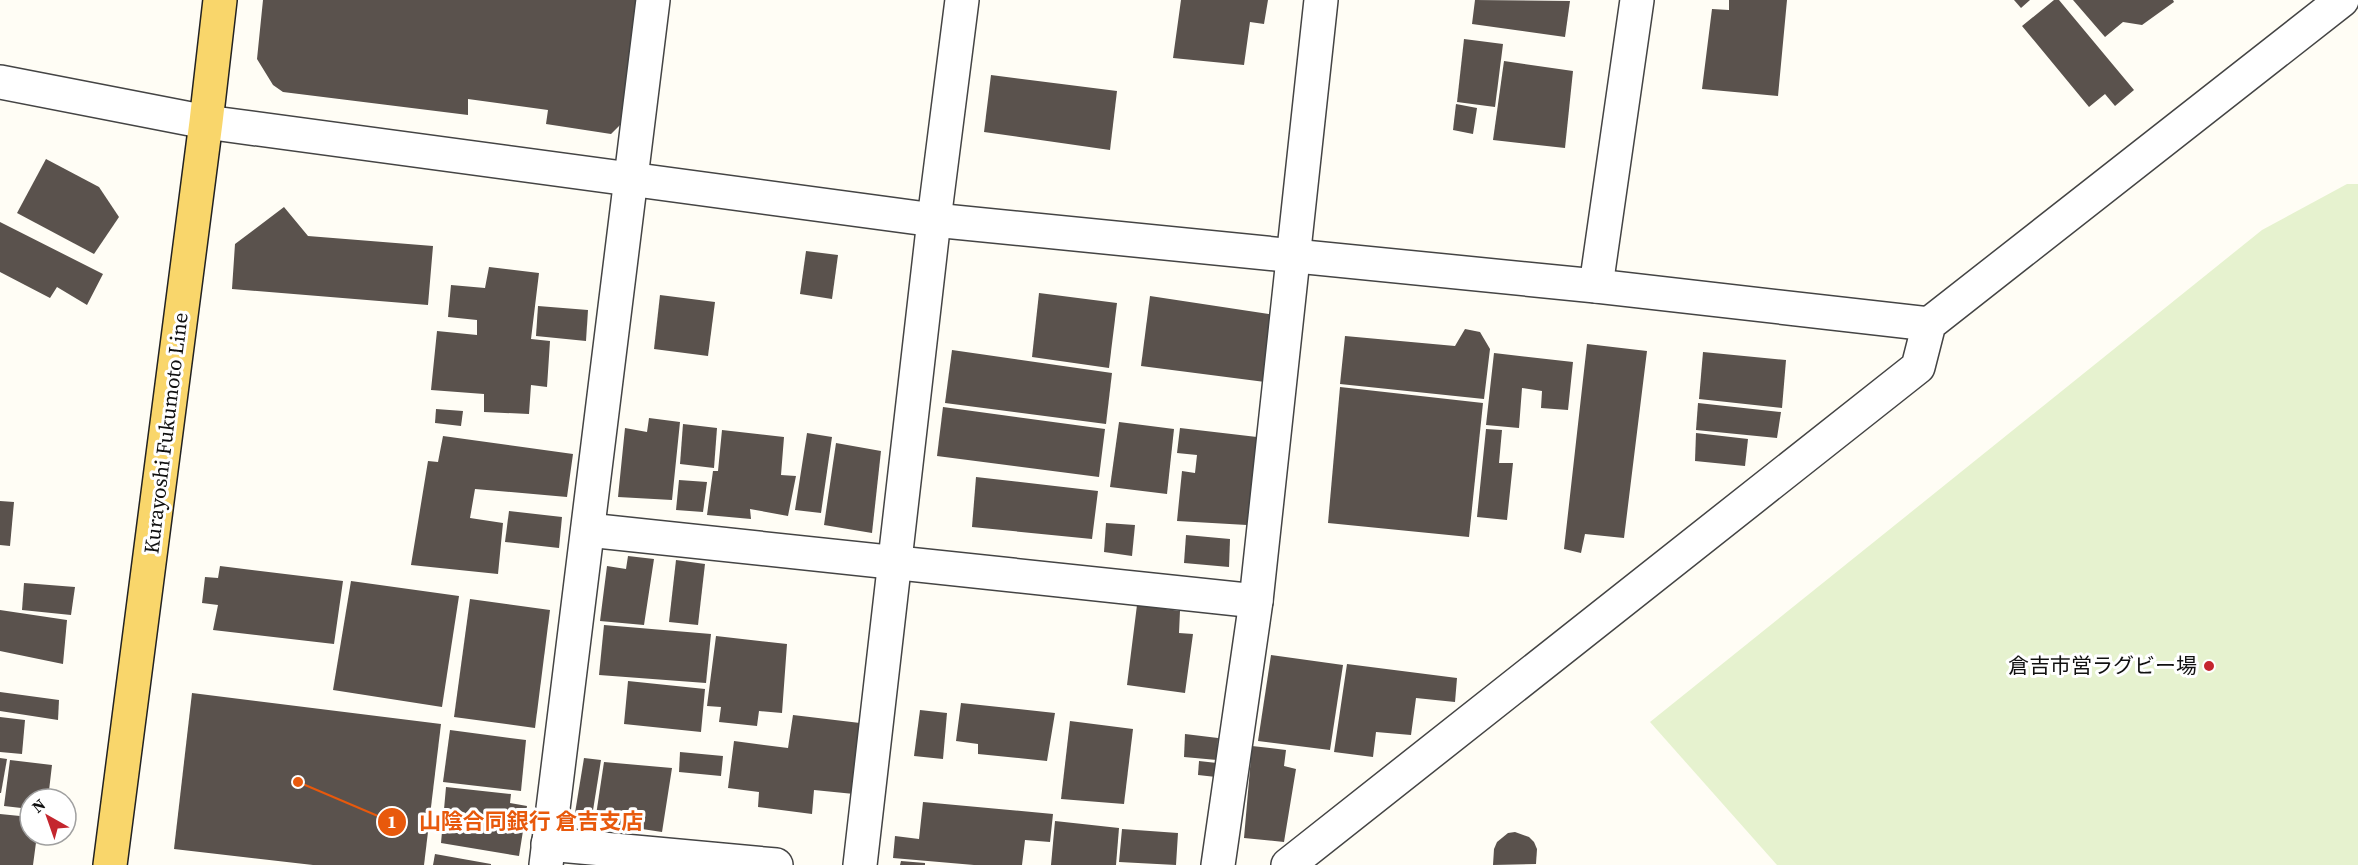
<svg xmlns="http://www.w3.org/2000/svg" width="2358" height="865" font-family="'Source Serif 4','Noto Sans JP',serif">
  <style>
    .pitch { fill: #e6f2cf }
    .building { fill: #5a524d }
    .lines { fill: none; stroke-linecap: round; stroke-linejoin: round }
    .minor-casing { stroke: #444; stroke-width: 36 }
    .major-casing { stroke: #222; stroke-width: 36 }
    .minor { stroke: #fff; stroke-width: 33 }
    .major { stroke: #f9d66b; stroke-width: 33 }
    .poi-dot { fill: #c4262e; stroke: #fff; stroke-width: 2 }
    .labels { text-anchor: middle; stroke-width: 6; stroke-linejoin: round; paint-order: stroke }
    .street-label { font-size: 21px; fill: #111; stroke: #fff }
    .poi-label { font-size: 21px; fill: #111; stroke: #fff; text-anchor: end }
    .leader { fill: none; stroke: #e8590c; stroke-width: 2 }
    .callout-dot { fill: #e8590c; stroke: #fff; stroke-width: 2 }
    .mark-label { font-size: 18px; text-anchor: middle; font-weight: bold; fill: #fff }
    .callout-label { font-size: 22px; text-anchor: middle; font-weight: bold; fill: #e8590c; stroke: #fff; stroke-width: 6; stroke-linejoin: round; paint-order: stroke }
  </style>
  <rect width="100%" height="100%" fill="#fffdf5"/>
  <path class="pitch" d="M2347 184H2358V865H1777L1650 722 2262 230Z"/>
  <g class="building">
    <path d="M263 0H638L622 123 611 134 546 124 548 110 468 99V115L283 92 273 85 257 59Z"/>
    <path d="M1181 0H1268L1264 24 1250 22 1244 65 1173 58Z"/>
    <path d="M1475 0 1570 1 1565 37 1472 24Z"/>
    <path d="M1729 0H1787L1778 96 1702 89 1712 9 1729 10Z"/>
    <path d="M2014 0H2030L2021 8Z"/>
    <path d="M2054 0H2059L2134 90 2115 106 2105 94 2089 107 2022 26Z"/>
    <path d="M2073 0H2173L2174 2 2142 25 2123 22 2105 37Z"/>
    <path d="M1464 39 1503 44 1495 107 1457 102Z"/>
    <path d="M1504 61 1573 71 1565 148 1493 140Z"/>
    <path d="M991 75 1117 91 1110 150 984 132Z"/>
    <path d="M1456 104 1477 108 1473 134 1453 130Z"/>
    <path d="M46 159 99 187 119 217 94 254 17 213Z"/>
    <path d="M284 207 308 236 433 246 428 305 232 289 235 244Z"/>
    <path d="M0 222 103 274 87 305 57 287 50 298 0 272Z"/>
    <path d="M806 251 838 255 832 299 800 294Z"/>
    <path d="M489 267 539 273 531 339 550 341 547 387 531 385 529 414 484 412V394L431 390 437 331 477 335V320L448 317 451 285 485 288Z"/>
    <path d="M1039 293 1117 303 1109 368 1032 357Z"/>
    <path d="M660 295 715 302 708 356 654 349Z"/>
    <path d="M1150 296 1275 315 1265 382 1141 366Z"/>
    <path d="M538 306 588 310 586 341 536 336Z"/>
    <path d="M1465 329 1480 332 1490 349 1484 399 1340 384 1345 336 1455 346Z"/>
    <path d="M1587 344 1647 351 1624 538 1585 534 1581 553 1564 549Z"/>
    <path d="M952 350 1112 373 1106 424 945 403Z"/>
    <path d="M1703 352 1786 360 1782 408 1699 399Z"/>
    <path d="M1494 353 1573 362 1568 410 1541 408 1542 391 1522 388 1519 428 1486 425Z"/>
    <path d="M1340 387 1483 403 1469 537 1328 523Z"/>
    <path d="M1698 403 1781 412 1777 438 1696 430Z"/>
    <path d="M943 407 1105 429 1099 477 937 456Z"/>
    <path d="M436 409 463 411 461 426 435 423Z"/>
    <path d="M649 418 680 422 672 500 618 497 625 428 647 432Z"/>
    <path d="M1119 422 1174 429 1167 494 1110 487Z"/>
    <path d="M683 424 717 428 714 468 680 464Z"/>
    <path d="M1180 428 1257 437 1247 525 1177 521 1182 471 1195 473 1197 455 1177 453Z"/>
    <path d="M1486 429 1502 430 1499 463H1513L1507 520 1477 517Z"/>
    <path d="M722 430 784 437 781 475 796 476 788 516 750 509 751 519 707 515 713 471H718Z"/>
    <path d="M807 433 832 437 821 513 795 510Z"/>
    <path d="M1696 433 1748 439 1745 466 1695 461Z"/>
    <path d="M443 436 573 454 567 497 475 489 470 518 503 523 498 574 411 565 428 461 438 462Z"/>
    <path d="M836 443 881 451 872 533 824 525Z"/>
    <path d="M976 477 1098 491 1092 539 972 527Z"/>
    <path d="M679 480 707 482 703 512 676 510Z"/>
    <path d="M0 501 14 502 10 546 0 545Z"/>
    <path d="M509 511 562 517 559 548 505 542Z"/>
    <path d="M1106 523 1135 525 1132 556 1104 552Z"/>
    <path d="M1186 535 1230 539 1229 567 1184 563Z"/>
    <path d="M628 556 654 559 644 625 600 621 607 566 626 569Z"/>
    <path d="M676 560 705 564 698 625 669 622Z"/>
    <path d="M220 566 343 581 334 644 213 630 218 605 202 603 205 577 218 578Z"/>
    <path d="M351 581 459 596 442 707 333 690Z"/>
    <path d="M24 583 75 587 71 615 22 610Z"/>
    <path d="M470 599 550 610 535 728 454 717Z"/>
    <path d="M1137 605 1180 611 1179 633 1193 634 1185 693 1127 685Z"/>
    <path d="M0 610 67 620 63 664 0 651Z"/>
    <path d="M604 625 711 634 706 683 599 675Z"/>
    <path d="M716 636 787 644 782 713 759 711 757 726 719 722 721 707 707 706Z"/>
    <path d="M1271 655 1343 665 1330 750 1258 741Z"/>
    <path d="M1347 664 1457 678 1455 702 1416 698 1411 735 1376 732 1373 757 1334 752Z"/>
    <path d="M628 681 705 689 701 732 624 724Z"/>
    <path d="M0 692 59 700 58 720 0 711Z"/>
    <path d="M192 693 441 724 424 865H313L174 849Z"/>
    <path d="M961 703 1055 713 1047 761 978 754V744L956 741Z"/>
    <path d="M920 710 947 713 943 759 914 756Z"/>
    <path d="M793 715 860 723 854 794 814 790 812 814 758 807 759 792 728 788 734 741 788 748Z"/>
    <path d="M0 717 25 720 22 754 0 752Z"/>
    <path d="M1070 721 1133 729 1124 804 1061 799Z"/>
    <path d="M450 730 526 740 521 791 443 782Z"/>
    <path d="M1185 734 1218 738 1217 760 1184 757Z"/>
    <path d="M1252 746 1286 750 1284 766 1296 769 1284 842 1244 838Z"/>
    <path d="M680 752 723 756 721 776 679 772Z"/>
    <path d="M0 758 7 759 1 793H0Z"/>
    <path d="M584 758 601 760 591 823 574 819Z"/>
    <path d="M10 760 52 765 48 799H30V809L4 806Z"/>
    <path d="M1199 761 1217 763 1216 777 1198 775Z"/>
    <path d="M604 762 672 768 662 832 595 822Z"/>
    <path d="M446 787 511 794 510 803 527 806 519 856 441 843Z"/>
    <path d="M923 802 1053 814 1050 842 1025 840 1022 865H974L893 858 895 836 919 839Z"/>
    <path d="M0 814 30 817V835H37L33 865H0Z"/>
    <path d="M1055 821 1119 828 1116 865H1051Z"/>
    <path d="M1122 829 1178 833 1176 865 1119 862Z"/>
    <path d="M1515 832 1529 837 1534 842 1537 849 1536 864 1493 865 1494 849 1497 842 1508 833Z"/>
    <path d="M435 854 491 864V865H433Z"/>
    <path d="M901 861 925 863V865H900Z"/>
  </g>
  <g class="lines">
    <defs>
      <g id="minor">
        <path d="M0 82 206 122 934 220 1596 286 1929 324"/>
        <path d="M1596 286 1637 0"/>
        <path d="M588 530 1256 601"/>
        <path d="M548 844 776 865"/>
        <path d="M546 865 653 0"/>
        <path d="M860 865 934 220 962 0"/>
        <path d="M1218 865 1256 601 1321 0"/>
        <path d="M1288 865 1918 367 1929 324 2342 0"/>
      </g>
      <path id="major" d="M110 865 206 122 220 0"/>
    </defs>
    <use href="#minor" class="minor-casing"/>
    <use href="#major" class="major-casing"/>
    <use href="#minor" class="minor"/>
    <use href="#major" class="major"/>
  </g>
  <circle class="poi-dot" cx="2209" cy="666" r="6"/>
  <g class="labels">
    <g class="street-label">
      <text transform="translate(166 433) rotate(-83)" y="7">Kurayoshi Fukumoto Line</text>
    </g>
    <g class="poi-label">
      <text x="2197" y="673">倉吉市営ラグビー場</text>
    </g>
  </g>
  <path class="leader" d="M298 782L392 822"/>
  <g class="callout-dot">
    <circle cx="298" cy="782" r="6"/>
    <circle cx="392" cy="822" r="15"/>
  </g>
  <g class="mark-label">
    <text x="392" y="828">1</text>
  </g>
  <g class="callout-label">
    <text x="531" y="829">山陰合同銀行 倉吉支店</text>
  </g>
  <g transform="translate(48 817) rotate(320)"><circle r="28" fill="#ffffff" stroke="#a0a0a0" stroke-width="1.5"/>
  <path d="M0-4.5L10 22L0 15L-10 22Z" fill="#c4262e"/>
  <text y="-9" font-size="16" font-weight="bold" text-anchor="middle" fill="#111111">N</text>
  </g>
</svg>
